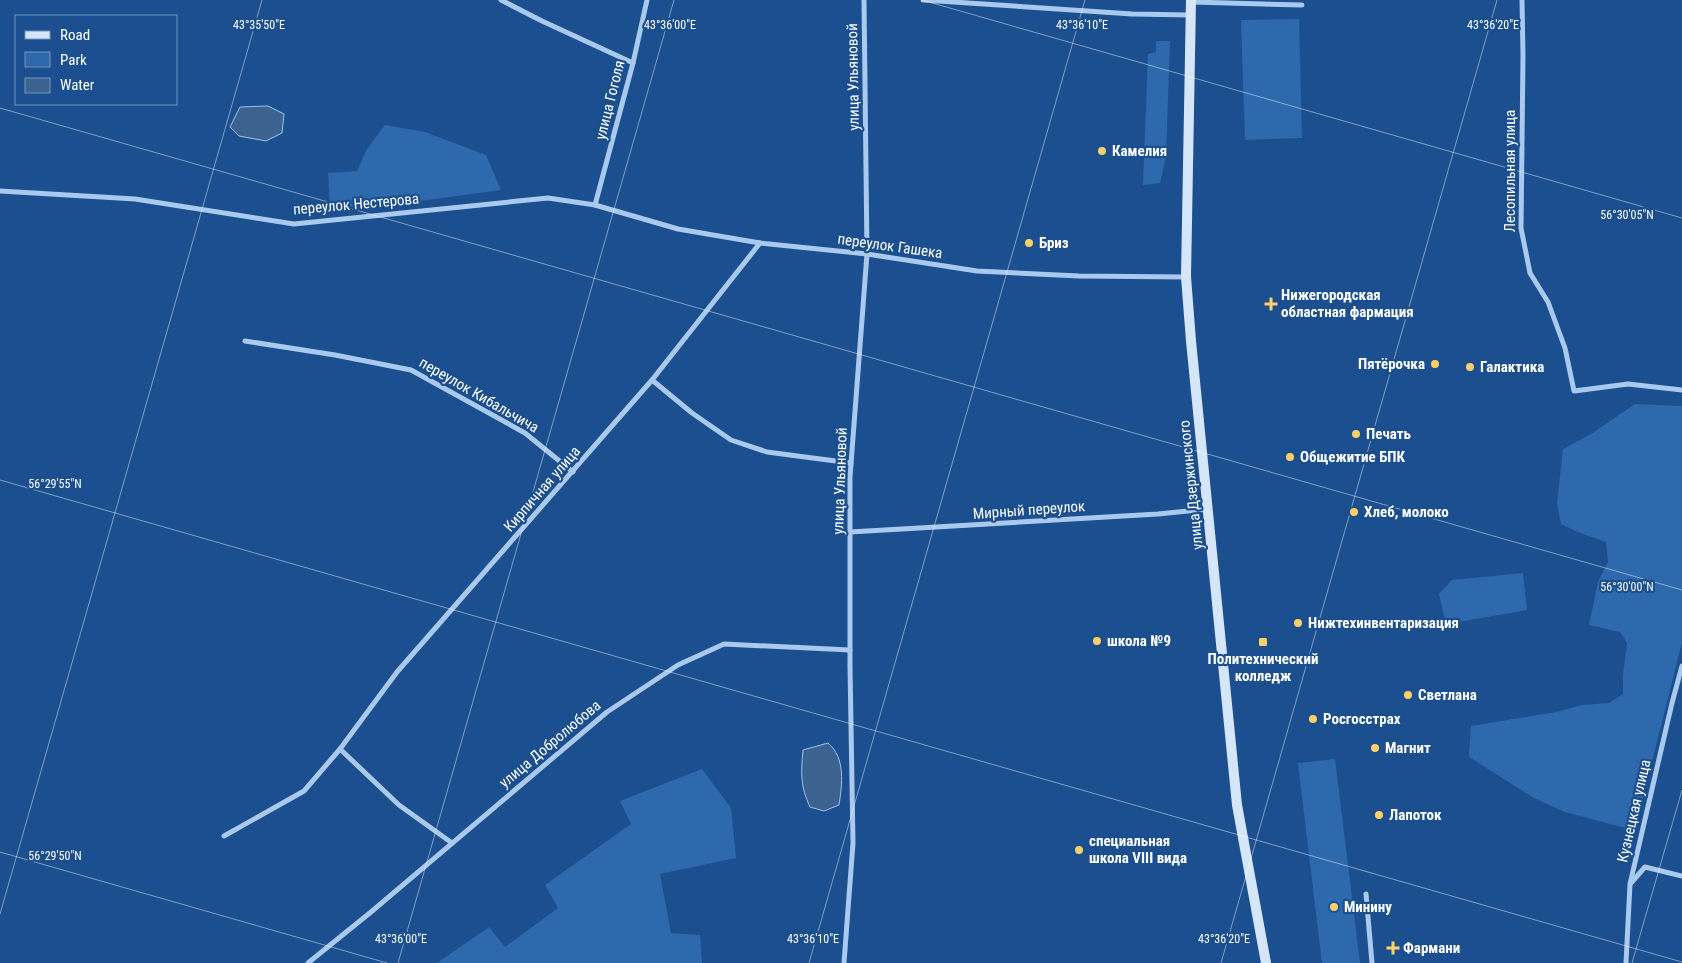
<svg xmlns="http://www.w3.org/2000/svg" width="1682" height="963" font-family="'Roboto Condensed',sans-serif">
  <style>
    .green { fill: #2e69ad }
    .water { fill: #3c6290; stroke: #9cc4f0 }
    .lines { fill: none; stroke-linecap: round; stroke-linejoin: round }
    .minor { stroke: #a9c9ee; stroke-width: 5 }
    .secondary { stroke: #d6e6fa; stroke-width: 10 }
    .ticks { fill: none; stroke: #fff; stroke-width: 1; stroke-opacity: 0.45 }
    .poi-dot { fill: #ffd166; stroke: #1b4f8f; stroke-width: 2 }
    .labels { text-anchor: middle; stroke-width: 4.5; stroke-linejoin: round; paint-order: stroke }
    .street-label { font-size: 15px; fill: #fff; stroke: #1b4f8f }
    .poi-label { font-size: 15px; font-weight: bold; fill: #fff; stroke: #1b4f8f; text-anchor: start }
    .ticks-label { font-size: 12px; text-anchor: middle; fill: #fff; stroke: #1b4f8f; stroke-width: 4.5; stroke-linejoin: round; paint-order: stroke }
  </style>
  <rect width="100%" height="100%" fill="#1b4f8f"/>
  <g class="green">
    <path d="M1299 19 1302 138 1245 140 1241 20Z"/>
    <path d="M1156 41H1170L1166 156 1160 183 1143 185 1148 54 1156 52Z"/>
    <path d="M385 125 425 132 486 155 501 190 398 204 330 208 328 173 357 171 367 149Z"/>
    <path d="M1635 404 1682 406V642L1637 822 1629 829 1565 812 1534 798 1469 757 1471 726 1556 712 1582 705 1609 703 1623 694V675L1627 643 1620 632 1589 625 1598 582 1608 562 1606 542 1580 533 1561 524 1557 503 1563 449 1591 434Z"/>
    <path d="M1523 573 1527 610 1446 624 1439 594 1452 580Z"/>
    <path d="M1335 759 1360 963H1322L1298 763Z"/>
    <path d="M702 769 731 808 736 858 660 874 671 933 700 935 702 963H437L489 927 505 947 558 908 545 885 631 824 620 801Z"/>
  </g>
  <g class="water">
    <path d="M268 106 284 114 282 133 266 141 239 136 230 127 240 107Z"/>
    <path d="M828 743C846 758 842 785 839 805L824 811 810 807C800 786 801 773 803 750Z"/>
  </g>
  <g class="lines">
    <g class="minor">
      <path d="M501 0 542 21 633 63"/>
      <path d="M923 0 1132 14 1191 15"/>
      <path d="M1522 0 1523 55 1521 228 1530 273 1548 302 1565 348 1574 391 1628 384 1682 390"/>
      <path d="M1191 2 1302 5"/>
      <path d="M0 191 135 199 294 224 548 198 595 205 678 229 760 243 867 254 977 271 1079 276 1186 277"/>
      <path d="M595 205 633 63 647 0"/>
      <path d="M245 341 335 355 411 370 525 433 573 472"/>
      <path d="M652 380 692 413 731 440 767 452 851 463"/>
      <path d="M850 532 1158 514 1208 509"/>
      <path d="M340 749 399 805 452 843"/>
      <path d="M224 836 304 791 340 749 397 672 652 380 760 243"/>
      <path d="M1631 883 1645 867 1682 876"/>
      <path d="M1366 894 1372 963"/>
      <path d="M308 963 371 912 607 712 678 665 724 644 850 650"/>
      <path d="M844 963 853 843 850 666V477L867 254 864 0"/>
      <path d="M1626 963 1630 884 1672 703 1682 666"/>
    </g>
    <path class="secondary" d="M1191 0 1186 277 1191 341 1237 805 1266 963"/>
  </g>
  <path class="ticks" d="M922 0 1682 218M0 108 1682 590M0 480 1682 962M0 852 387 963M0 914 262 0M398 963 674 0M809 963 1085 0M1221 963 1497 0M1632 963 1682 790"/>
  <g class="poi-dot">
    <circle cx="1102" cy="151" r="5"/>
    <circle cx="1029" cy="243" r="5"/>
    <path d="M1268.5 296.5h5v5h5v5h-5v5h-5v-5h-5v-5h5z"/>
    <circle cx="1435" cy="364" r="5"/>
    <circle cx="1470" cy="367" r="5"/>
    <circle cx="1356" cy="434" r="5"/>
    <circle cx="1290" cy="457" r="5"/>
    <circle cx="1354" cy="512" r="5"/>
    <circle cx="1298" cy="623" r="5"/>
    <circle cx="1097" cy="641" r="5"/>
    <rect x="1258" y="637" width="10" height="10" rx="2.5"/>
    <circle cx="1408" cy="695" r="5"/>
    <circle cx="1313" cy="719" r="5"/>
    <circle cx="1375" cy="748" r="5"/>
    <circle cx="1379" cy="815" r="5"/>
    <circle cx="1079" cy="850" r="5"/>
    <circle cx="1334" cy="907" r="5"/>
    <path d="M1390.5 940.5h5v5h5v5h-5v5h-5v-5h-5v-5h5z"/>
  </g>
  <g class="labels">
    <g class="street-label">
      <text transform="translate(853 77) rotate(-91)" y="5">улица Ульяновой</text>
      <text transform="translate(610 100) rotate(-76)" y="5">улица Гоголя</text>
      <text transform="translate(1510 171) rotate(-90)" y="5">Лесопильная улица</text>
      <text transform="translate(356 204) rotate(-5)" y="5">переулок Нестерова</text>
      <text transform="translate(890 246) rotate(8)" y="5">переулок Гашека</text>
      <text transform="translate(479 395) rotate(30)" y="5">переулок Кибальчича</text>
      <text transform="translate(840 481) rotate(-88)" y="5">улица Ульяновой</text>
      <text transform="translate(1191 485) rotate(-96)" y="5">улица Дзержинского</text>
      <text transform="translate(542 489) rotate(-49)" y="5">Кирпичная улица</text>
      <text transform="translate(1029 510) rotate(-4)" y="5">Мирный переулок</text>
      <text transform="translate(550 744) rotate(-40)" y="5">улица Добролюбова</text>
      <text transform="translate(1634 811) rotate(-77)" y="5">Кузнецкая улица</text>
    </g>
    <g class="poi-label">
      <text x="1112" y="156">Камелия</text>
      <text x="1039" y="248">Бриз</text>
      <text x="1281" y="300">Нижегородская<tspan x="1281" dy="17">областная фармация</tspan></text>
      <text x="1425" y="369" text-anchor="end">Пятёрочка</text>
      <text x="1480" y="372">Галактика</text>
      <text x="1366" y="439">Печать</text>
      <text x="1300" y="462">Общежитие БПК</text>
      <text x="1364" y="517">Хлеб, молоко</text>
      <text x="1308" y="628">Нижтехинвентаризация</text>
      <text x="1107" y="646">школа №9</text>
      <text x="1263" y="664" text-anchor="middle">Политехнический<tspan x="1263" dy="17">колледж</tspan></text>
      <text x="1418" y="700">Светлана</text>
      <text x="1323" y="724">Росгосстрах</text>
      <text x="1385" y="753">Магнит</text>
      <text x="1389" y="820">Лапоток</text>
      <text x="1089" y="846">специальная<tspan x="1089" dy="17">школа VIII вида</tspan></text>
      <text x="1344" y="912">Минину</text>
      <text x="1403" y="953">Фармани</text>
    </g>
  </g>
  <g class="ticks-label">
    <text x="259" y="29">43°35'50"E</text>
    <text x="670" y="29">43°36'00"E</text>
    <text x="1082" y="29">43°36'10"E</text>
    <text x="1493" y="29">43°36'20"E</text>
    <text x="1627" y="219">56°30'05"N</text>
    <text x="55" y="488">56°29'55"N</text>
    <text x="1627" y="591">56°30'00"N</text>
    <text x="55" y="860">56°29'50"N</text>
    <text x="401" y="943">43°36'00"E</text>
    <text x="813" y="943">43°36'10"E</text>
    <text x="1224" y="943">43°36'20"E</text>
  </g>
  <rect x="15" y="15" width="162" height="90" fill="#1b4f8f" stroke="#7695bc"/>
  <rect x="25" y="31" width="25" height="8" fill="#d6e6fa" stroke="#7695bc"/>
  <text x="60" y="40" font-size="15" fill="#ffffff">Road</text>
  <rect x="25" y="52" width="25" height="15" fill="#2e69ad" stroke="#7695bc"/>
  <text x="60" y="65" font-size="15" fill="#ffffff">Park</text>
  <rect x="25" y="78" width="25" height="15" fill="#3c6290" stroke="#7695bc"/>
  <text x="60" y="90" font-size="15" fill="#ffffff">Water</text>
</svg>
